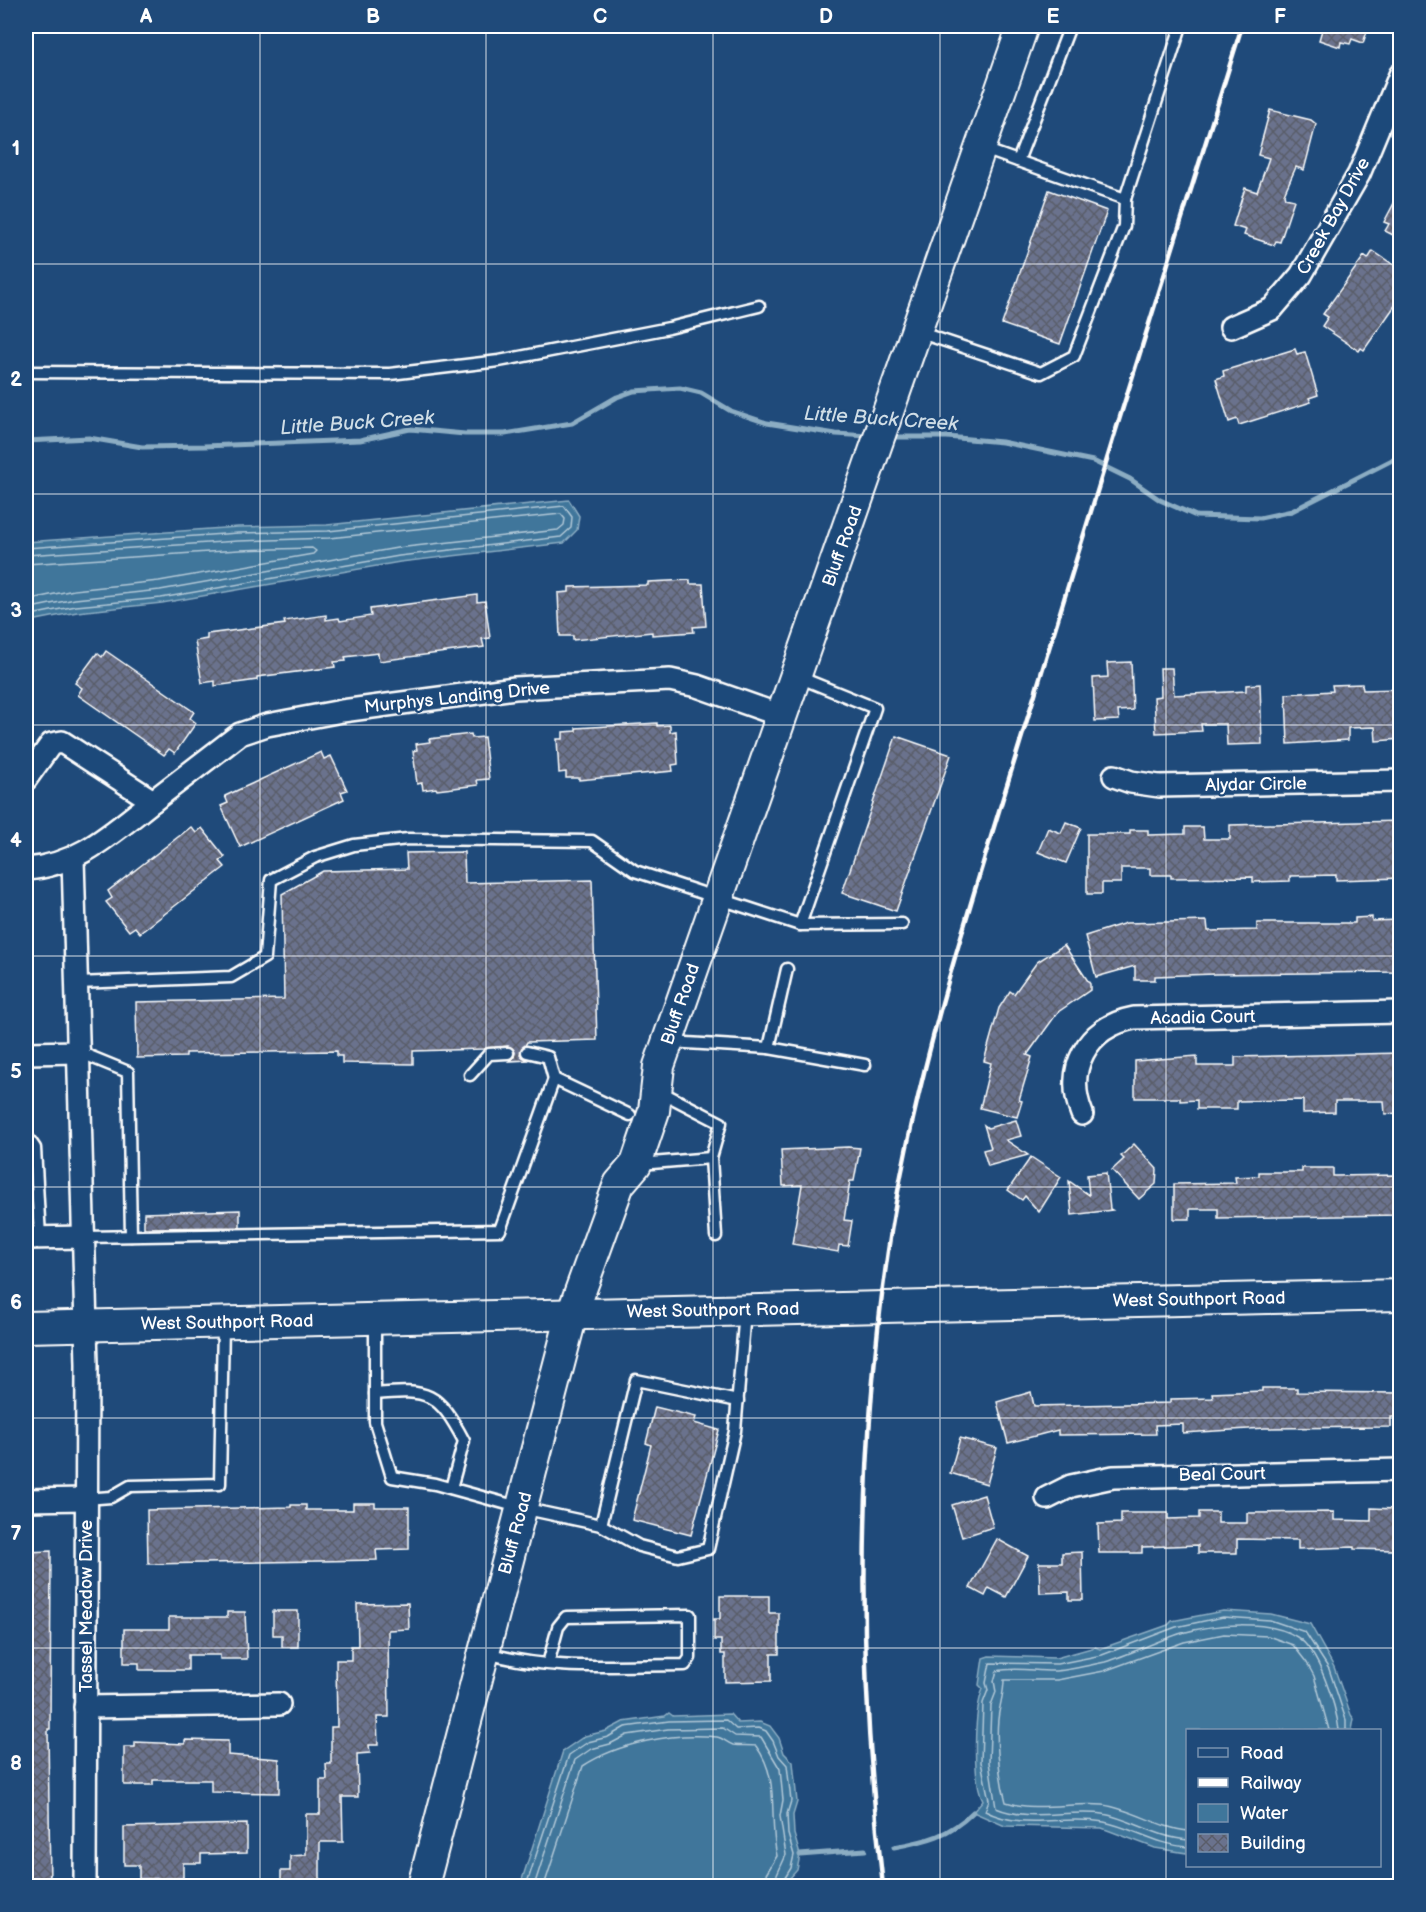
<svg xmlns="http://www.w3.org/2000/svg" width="1426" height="1912" font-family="'Balsamiq Sans',sans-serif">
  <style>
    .water { fill: #3f769b; stroke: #8cadc3; stroke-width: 1.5 }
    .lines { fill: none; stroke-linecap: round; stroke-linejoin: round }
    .shore { stroke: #b2c8d7; stroke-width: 1.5 }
    .stream { stroke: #8cadc3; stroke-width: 5 }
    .building { fill: url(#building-cross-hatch); stroke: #fff; stroke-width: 1.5 }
    .service-casing { stroke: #fff; stroke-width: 15 }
    .minor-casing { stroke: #fff; stroke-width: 26 }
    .secondary-casing { stroke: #fff; stroke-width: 34 }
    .service { stroke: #1f4a7a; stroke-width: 10 }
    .minor { stroke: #1f4a7a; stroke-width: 21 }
    .secondary { stroke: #1f4a7a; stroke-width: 30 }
    .rail { stroke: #fff; stroke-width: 4.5 }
    .grid { fill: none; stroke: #fff; stroke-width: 1.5; stroke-opacity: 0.55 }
    .labels { text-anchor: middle; stroke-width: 4.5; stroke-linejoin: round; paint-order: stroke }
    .street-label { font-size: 18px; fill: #fff; stroke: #1f4a7a }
    .water-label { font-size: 20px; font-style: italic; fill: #cfdde6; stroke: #1f4a7a }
    .neatline { fill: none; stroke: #fff; stroke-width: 2 }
    .grid-label { font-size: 20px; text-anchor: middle; font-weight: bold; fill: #fff }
  </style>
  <defs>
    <pattern id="building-cross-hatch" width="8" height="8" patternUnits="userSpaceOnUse" patternTransform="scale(1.5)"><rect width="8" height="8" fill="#6a728d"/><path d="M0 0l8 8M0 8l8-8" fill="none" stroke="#5a5d69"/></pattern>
  </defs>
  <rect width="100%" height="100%" fill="#1f4a7a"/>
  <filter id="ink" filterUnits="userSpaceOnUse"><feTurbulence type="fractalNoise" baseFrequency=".0167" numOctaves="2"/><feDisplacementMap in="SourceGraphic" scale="12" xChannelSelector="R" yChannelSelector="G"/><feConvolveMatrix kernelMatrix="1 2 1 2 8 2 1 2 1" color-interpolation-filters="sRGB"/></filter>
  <g filter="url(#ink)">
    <g class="water">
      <path d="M569 500 579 516 577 530 564 543 400 562 162 603 77 612 26 622V542L238 527 327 525Z"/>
      <path d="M1223 1611 1271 1614 1310 1624 1334 1667 1351 1715 1354 1719 1352 1730H1188L1187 1853 1155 1848 1102 1828 1005 1826 973 1812 983 1800C972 1780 974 1710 983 1689L979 1685 983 1658 989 1656 1056 1658 1095 1647 1100 1649 1168 1625 1172 1621Z"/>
      <path d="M669 1713 673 1716 730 1714 738 1723 760 1722 770 1726 779 1738 784 1753 793 1762 797 1802 793 1815 794 1834 800 1855 797 1870 783 1886H520L563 1751 585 1736 606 1731 623 1722 665 1716Z"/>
    </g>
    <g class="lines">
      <g class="shore">
        <path d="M26 548 238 533 328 531 564 506 572 517 571 528 561 537 399 556 161 598 76 606 26 616"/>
        <path d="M26 555 238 541 329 538 561 514 565 519 564 525 558 530 397 548 160 590 75 599 26 609"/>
        <path d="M26 564 239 550 312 548 316 551 313 554 159 581 74 590 26 600"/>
        <path d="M1188 1831C1158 1828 1133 1809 1103 1805 1072 1802 1036 1812 1006 1802 999 1777 994 1733 1000 1707 1002 1697 1004 1690 1004 1680H1057L1104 1671 1184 1642 1224 1634 1268 1636 1293 1645 1307 1663 1314 1676 1329 1730"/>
        <path d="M1188 1840C1157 1838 1132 1819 1103 1814 1068 1809 1029 1822 996 1808L989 1762 991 1705 996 1692 994 1681 997 1671C1016 1666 1037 1672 1056 1671 1071 1670 1091 1665 1105 1662 1131 1654 1156 1641 1182 1633 1212 1624 1269 1619 1297 1637 1319 1650 1336 1706 1339 1730"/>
        <path d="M1188 1847C1157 1845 1133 1828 1104 1822 1064 1814 1023 1831 985 1811L989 1800 981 1762 983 1703 988 1690 986 1683 990 1663 1057 1664 1102 1655 1176 1627 1223 1617 1270 1620 1305 1632 1329 1669 1346 1720V1730"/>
        <path d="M526 1886 569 1755 588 1742 608 1737 625 1727 669 1721 726 1720 736 1729 759 1728 766 1731 773 1741 779 1756 787 1765 791 1801 787 1814 788 1834 794 1855 791 1868 780 1886"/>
        <path d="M534 1886 575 1760 591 1749 610 1744 627 1735 668 1729 723 1728 735 1736 761 1737 780 1769 783 1800 780 1816 786 1855 772 1886"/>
        <path d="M544 1886 583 1766C618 1743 674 1732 717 1737 723 1738 727 1743 733 1745 740 1746 749 1745 756 1746 781 1780 768 1816 777 1856L765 1876 763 1886"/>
      </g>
      <g class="stream">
        <path d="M890 437H947L1002 442 1093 461 1130 479 1160 500 1196 516 1260 518 1292 511 1400 456"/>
        <path d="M26 441 89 438 142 447 204 446 360 440 410 429 465 434H505L572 423 617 397 634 391 680 388 701 393 731 411 767 423 836 434 868 436"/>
        <path d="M894 1847C927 1841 949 1836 973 1812"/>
        <path d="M800 1855 865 1850"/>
      </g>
    </g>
    <g class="building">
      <path d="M1319 26H1369L1363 43 1352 39 1350 44 1341 42 1340 47 1319 40 1322 30 1318 29Z"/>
      <path d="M1270 110 1311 120 1316 124 1304 170 1296 167 1284 194 1285 198 1294 200 1280 242 1276 241 1274 245 1244 235 1246 230 1233 226 1245 188 1257 192 1269 158 1258 155Z"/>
      <path d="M1049 190 1107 211 1060 344 1002 324Z"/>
      <path d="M1401 190V239L1385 231 1389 224 1384 222Z"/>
      <path d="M1373 251 1401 270V297L1364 350 1361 348 1359 351 1322 326 1328 317 1323 314 1364 256 1368 259Z"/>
      <path d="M1295 349 1297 354 1305 352 1318 395 1309 398 1311 402 1239 425 1237 419 1229 422 1216 379 1224 376 1223 371Z"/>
      <path d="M690 580V584H703L706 626 693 627 694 632 652 635V632L573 640V636H560L558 593 569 592V587L648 585V582Z"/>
      <path d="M477 595V602L485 601 490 638 482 639 484 647 379 661 378 653 345 657 346 661 334 662 335 667 257 677V680L215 686V681L202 683 195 641 207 639V634L285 624 284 621 326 615V620L339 618 340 621 371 616 370 609Z"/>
      <path d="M106 651 194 712 190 718 196 723 175 753 169 749 164 755 78 695 82 688 75 683 97 653 102 657Z"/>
      <path d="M1131 662 1133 710 1118 711 1119 720 1095 721 1093 678 1108 677 1107 663Z"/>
      <path d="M1160 668H1172L1174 695 1246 691V685L1260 684 1262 744 1227 745 1226 724H1201L1202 731 1156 733 1154 697 1161 696Z"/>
      <path d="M1362 684 1363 690 1401 689V739L1376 741 1375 727 1348 728V740L1288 744 1286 694 1333 691 1332 685Z"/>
      <path d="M657 723V726L670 725V732L676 731 678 764 672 765 673 771 579 780V778H566V772L559 773 557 739H563V732L576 731V728Z"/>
      <path d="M471 734 472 738 484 737 489 779 477 780 478 785 437 790 436 788 423 790 422 783 417 784 413 751 417 750 416 744 430 742 429 739Z"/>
      <path d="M896 736 951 755 896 911 842 893Z"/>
      <path d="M321 752 324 759 331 756 347 790 341 792 344 799 240 847 221 806 228 803 225 796Z"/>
      <path d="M1401 821V878L1336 880V875L1290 876V881L1253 882V877L1171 878V875H1150V868H1121V883H1102V894H1087V834H1130V830H1148V835L1185 834V827H1203L1204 839H1230V825Z"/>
      <path d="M1066 822 1081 828 1066 863 1038 852 1048 828 1061 833Z"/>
      <path d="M191 827 196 833 202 828 225 857 220 861 225 867 140 933 135 927 129 931 106 902 112 898 108 891Z"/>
      <path d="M464 852 465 883 592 880 597 1040 527 1042 520 1054 527 1060 509 1061 514 1057 515 1052 508 1046 483 1049 413 1051V1064L342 1063V1056H337V1051L186 1053V1057L137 1058 136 1002 284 999 282 894 323 871 407 869 406 853Z"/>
      <path d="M1372 917V921L1400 920V972L1215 974 1155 976V980H1135V966L1096 977 1085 936 1126 923 1207 921 1208 931 1257 930V923H1355V918Z"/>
      <path d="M1064 945 1090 984V990L1058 1012 1027 1055 1032 1057 1019 1100 1022 1101 1017 1117 980 1108 991 1063 984 1061 999 1008 1010 991 1014 994 1037 962Z"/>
      <path d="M1401 1053V1113L1385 1114 1384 1101H1335V1112L1303 1113V1100L1237 1101V1109H1197V1100L1180 1101V1098H1135V1061L1197 1056V1066H1235V1057Z"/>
      <path d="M1016 1120 1021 1136 1006 1140 1028 1155 988 1166 983 1150 991 1148 984 1125 988 1128Z"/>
      <path d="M1134 1144 1157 1169 1156 1184 1139 1199 1112 1170 1124 1159 1121 1156Z"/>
      <path d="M848 1147 860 1148 854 1181H850L844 1220 852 1221 848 1246 839 1245 838 1252 792 1244 802 1185 783 1186 781 1150Z"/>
      <path d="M1031 1157 1061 1177 1039 1212 1025 1196 1022 1200 1008 1190Z"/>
      <path d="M1302 1168H1333V1176L1401 1175 1399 1215 1218 1218V1209H1190V1219H1174V1184L1236 1183 1235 1177 1259 1176V1172H1302Z"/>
      <path d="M1106 1173 1110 1209 1112 1210 1072 1215 1069 1181 1089 1195 1087 1175Z"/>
      <path d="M240 1210V1227L144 1228V1213Z"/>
      <path d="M1262 1388H1297V1392L1401 1393V1417H1391V1427L1265 1428 1183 1433V1424L1155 1425 1156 1434 1058 1435V1430L1008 1443 997 1402 1031 1392 1034 1406 1170 1403V1399L1213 1398 1212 1393 1262 1391Z"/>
      <path d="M655 1407 696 1417 694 1423 719 1430 691 1535 632 1520 651 1445 646 1443Z"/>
      <path d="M960 1438 997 1448 987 1484 950 1473Z"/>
      <path d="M984 1495 993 1527 962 1537 952 1505Z"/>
      <path d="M353 1503H375V1507H409V1549L376 1550 377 1560 148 1564 147 1510 291 1507V1505H306V1510H353Z"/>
      <path d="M1371 1508 1395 1509 1393 1550 1354 1549V1547L1298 1549V1540L1237 1539V1553H1198V1545L1142 1547V1553H1099L1098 1524 1121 1523V1513H1168V1519L1199 1518V1512H1218V1523H1247V1513L1334 1512V1520L1371 1521Z"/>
      <path d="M997 1539 1028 1556 1006 1597 989 1588 985 1596 970 1588Z"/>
      <path d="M51 1551 50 1729H48L50 1887H26V1552Z"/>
      <path d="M1082 1552 1083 1600H1069V1592L1040 1593 1039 1563H1062V1553Z"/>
      <path d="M720 1596H769V1613H779V1654H771V1681L725 1682V1654H721V1640H714V1619H720Z"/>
      <path d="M408 1603 409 1629 388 1630 389 1717H377L378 1745H369L370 1753 357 1754 358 1797H342L343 1842H320V1887H281V1871H290V1856L306 1855V1814H320V1780H327L326 1764H331V1727H337L336 1660H351V1646H358L357 1604Z"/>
      <path d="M273 1611H298V1647H282V1635H273Z"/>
      <path d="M227 1612H245L247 1659H220V1655H188V1670H139V1663H124V1629H169V1617H227Z"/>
      <path d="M185 1740 228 1741V1755L279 1759V1793L211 1792V1780H153V1785H124V1747H135V1742L185 1744Z"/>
      <path d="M247 1824V1853L201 1854V1863H183V1878L139 1879V1865H124V1827Z"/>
    </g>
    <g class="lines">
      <defs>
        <g id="service">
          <path d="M981 148 1125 199 1181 26"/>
          <path d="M1018 161 1070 26"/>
          <path d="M918 332 1041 373 1074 356 1124 226 1125 199"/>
          <path d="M26 372 390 374 499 361 669 328 759 306"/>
          <path d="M800 925 902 924"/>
          <path d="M77 983 231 977 265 957 271 880 315 857 354 845 408 839 592 841 635 871 800 925 875 708 796 676"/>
          <path d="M670 1042 769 1048 865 1065"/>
          <path d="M769 1048 787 969"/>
          <path d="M79 1052 128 1072 131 1236"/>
          <path d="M527 1052 548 1057 554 1079"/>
          <path d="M470 1075 489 1054 508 1053"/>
          <path d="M659 1091 721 1123 711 1158 716 1236"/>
          <path d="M26 1135 35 1148 40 1237"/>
          <path d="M640 1164 711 1158"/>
          <path d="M84 1237 500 1230 554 1079 630 1115"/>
          <path d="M375 1322V1422L392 1477 435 1484 522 1508 601 1525 639 1546 678 1556 708 1549 735 1431 745 1311"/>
          <path d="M375 1394C429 1389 438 1392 464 1441L451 1488"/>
          <path d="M86 1499 111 1497 130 1486 220 1484 223 1325"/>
          <path d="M601 1525 636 1380 738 1401"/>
          <path d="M484 1652C548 1672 619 1665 685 1665L690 1658V1615L566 1617 558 1627 548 1664"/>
        </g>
        <g id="minor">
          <path d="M1231 327 1272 309 1301 275 1359 174 1400 75"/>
          <path d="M1114 776 1131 782 1159 786 1400 781"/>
          <path d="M26 779 51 744 62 742 153 801 240 734 267 725 342 711 515 688 670 680 697 686 782 716"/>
          <path d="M73 858 87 1364 85 1886"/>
          <path d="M26 869C78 866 113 832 153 801"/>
          <path d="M26 1053 79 1052"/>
          <path d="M1082 1114C1064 1070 1086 1027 1134 1018L1400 1012"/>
          <path d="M26 1238 84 1237"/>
          <path d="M1047 1498 1071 1486 1113 1477 1400 1470"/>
          <path d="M26 1500 86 1499"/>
          <path d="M85 1707 279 1704"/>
        </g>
        <g id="secondary">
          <path d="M26 1327 1400 1295"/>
          <path d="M423 1886 572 1314 619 1184 636 1164 654 1111 659 1066 1023 26"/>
        </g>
      </defs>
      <use href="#service" class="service-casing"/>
      <use href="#minor" class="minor-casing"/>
      <use href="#secondary" class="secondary-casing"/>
      <use href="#service" class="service"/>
      <use href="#minor" class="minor"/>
      <use href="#secondary" class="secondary"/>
      <path class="rail" d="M883 1886C857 1667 857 1444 892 1225 920 1057 973 896 1023 733 1094 497 1169 261 1242 26"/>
    </g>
  </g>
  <path class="grid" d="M260 26V1886M486 26V1886M713 26V1886M940 26V1886M1166 26V1886M26 264H1400M26 494H1400M26 725H1400M26 956H1400M26 1187H1400M26 1418H1400M26 1648H1400"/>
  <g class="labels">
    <g class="street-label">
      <text transform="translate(1333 216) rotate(-61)" y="6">Creek Bay Drive</text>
      <text transform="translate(842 546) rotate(-70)" y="6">Bluff Road</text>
      <text transform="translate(457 697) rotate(-6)" y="6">Murphys Landing Drive</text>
      <text transform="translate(1256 784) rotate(-1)" y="6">Alydar Circle</text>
      <text transform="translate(680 1004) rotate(-71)" y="6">Bluff Road</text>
      <text transform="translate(1203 1017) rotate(-1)" y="6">Acadia Court</text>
      <text transform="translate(1199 1299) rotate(-1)" y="6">West Southport Road</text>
      <text transform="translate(713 1310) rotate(-1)" y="6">West Southport Road</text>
      <text transform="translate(227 1322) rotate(-1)" y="6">West Southport Road</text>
      <text transform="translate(1222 1474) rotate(-1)" y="6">Beal Court</text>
      <text transform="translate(515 1533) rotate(-75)" y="6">Bluff Road</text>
      <text transform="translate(86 1606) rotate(-90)" y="6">Tassel Meadow Drive</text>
    </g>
    <g class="water-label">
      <text transform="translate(881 418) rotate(4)" y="7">Little Buck Creek</text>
      <text transform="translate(357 422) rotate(-4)" y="7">Little Buck Creek</text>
    </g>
  </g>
  <rect width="1426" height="1912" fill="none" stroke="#1f4a7a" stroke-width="66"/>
  <rect x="1186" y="1729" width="195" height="138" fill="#1f4a7a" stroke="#7992af" stroke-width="1.5"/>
  <rect x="1198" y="1748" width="30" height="9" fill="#1f4a7a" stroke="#7992af" stroke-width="1.5"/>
  <text x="1240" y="1759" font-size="18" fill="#ffffff">Road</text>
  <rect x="1198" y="1778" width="30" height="9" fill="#ffffff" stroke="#7992af" stroke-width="1.5"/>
  <text x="1240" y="1789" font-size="18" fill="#ffffff">Railway</text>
  <rect x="1198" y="1804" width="30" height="18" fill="#3f769b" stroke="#7992af" stroke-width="1.5"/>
  <text x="1240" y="1819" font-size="18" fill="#ffffff">Water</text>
  <rect x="1198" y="1834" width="30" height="18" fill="url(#building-cross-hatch)" stroke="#7992af" stroke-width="1.5"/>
  <text x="1240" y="1849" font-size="18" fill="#ffffff">Building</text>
  <rect x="33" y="33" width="1360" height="1846" class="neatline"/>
  <g class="grid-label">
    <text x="146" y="23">A</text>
    <text x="373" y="23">B</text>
    <text x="600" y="23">C</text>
    <text x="826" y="23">D</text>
    <text x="1053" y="23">E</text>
    <text x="1280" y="23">F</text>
    <text x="16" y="155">1</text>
    <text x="16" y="386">2</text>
    <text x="16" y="617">3</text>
    <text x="16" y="847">4</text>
    <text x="16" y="1078">5</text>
    <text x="16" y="1309">6</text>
    <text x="16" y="1540">7</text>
    <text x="16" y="1770">8</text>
  </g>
</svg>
